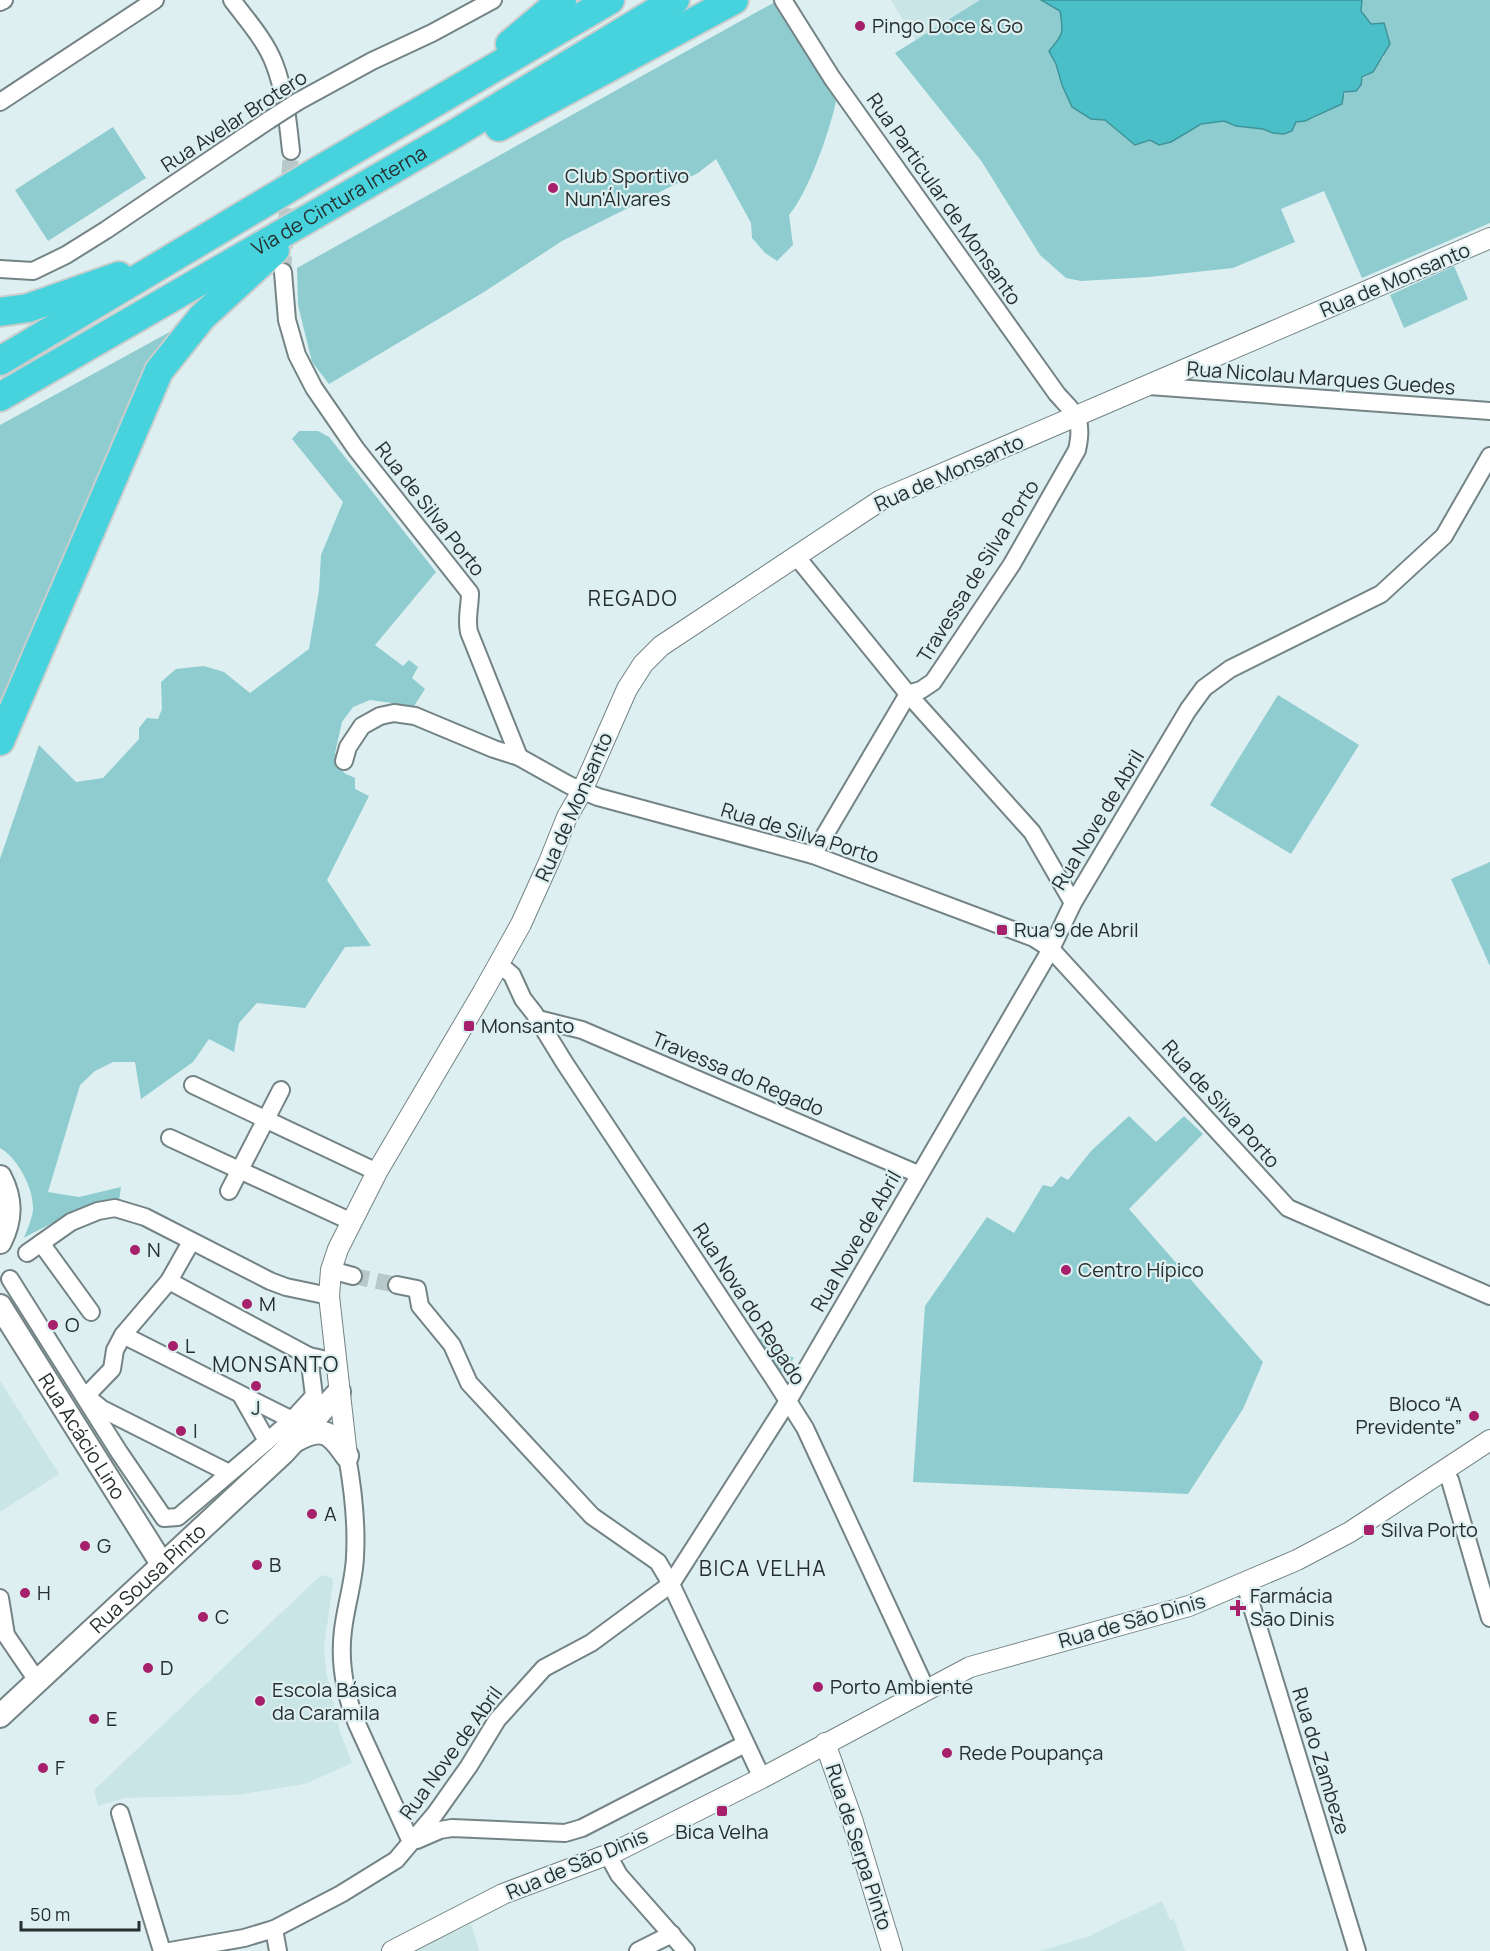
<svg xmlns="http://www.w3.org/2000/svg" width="1490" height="1951" font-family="Manrope,sans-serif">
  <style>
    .built { fill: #c9e5e6 }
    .green { fill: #8eccd0 }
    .water { fill: #4bbfc7; stroke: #409499; stroke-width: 1.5 }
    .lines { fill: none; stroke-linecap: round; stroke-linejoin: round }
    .minor-tunnel { stroke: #b9c8c9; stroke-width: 16; stroke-dasharray: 16 8; stroke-linecap: butt }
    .minor-casing { stroke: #748385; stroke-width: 20 }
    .tertiary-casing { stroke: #748385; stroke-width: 22 }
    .secondary-casing { stroke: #748385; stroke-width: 26 }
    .motorway-casing { stroke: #cbcdcd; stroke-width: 32 }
    .minor { stroke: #fff; stroke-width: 16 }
    .tertiary { stroke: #fff; stroke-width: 20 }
    .secondary { stroke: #fff; stroke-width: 22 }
    .motorway { stroke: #47d3dd; stroke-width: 28 }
    .minor-bridge-casing { stroke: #748385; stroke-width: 20; stroke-linecap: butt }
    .minor-bridge { stroke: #fff; stroke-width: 16 }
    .poi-dot { fill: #a6206b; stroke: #ddeff0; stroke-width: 2 }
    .labels { text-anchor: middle; stroke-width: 4.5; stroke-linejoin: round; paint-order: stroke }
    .poi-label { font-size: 20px; fill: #272e2e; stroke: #ddeff0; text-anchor: start }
    .street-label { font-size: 20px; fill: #272e2e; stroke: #ddeff0 }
    .neighbourhood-label { font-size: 21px; letter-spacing: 1.5px; fill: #272e2e; stroke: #ddeff0 }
  </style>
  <rect width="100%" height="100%" fill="#ddeff0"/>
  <g class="built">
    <path d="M891 0H980L916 41Z"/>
    <path d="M0 1381 59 1474 0 1512Z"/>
    <path d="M323 1575 332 1578 333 1583 324 1647 326 1671 340 1732 352 1763 305 1784 236 1795 125 1798 98 1806 94 1790 319 1577Z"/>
    <path d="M1162 1901 1170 1920 1174 1919 1185 1951H1040L1087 1937Z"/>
    <path d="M471 1924 479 1951H416L437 1940Z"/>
  </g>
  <g class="green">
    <path d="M980 0H1041L1060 11C1064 32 1063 35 1049 51L1056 64 1062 85 1091 119 1105 120 1135 144 1150 140 1171 142 1201 124 1224 121 1236 126 1263 129 1273 133 1296 122 1314 118 1342 104C1346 83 1358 84 1372 72 1376 69 1379 61 1384 57L1371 24 1361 11 1362 0H1490V223L1362 278 1324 191 1281 209 1295 242 1233 268 1149 277 1081 281 1066 278 1040 255 982 162 895 53Z"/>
    <path d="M775 2 836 101C830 131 808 193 789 215L793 245 777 261 765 253 752 238 751 223 716 159 698 173 562 241 484 292 329 384 312 362 298 305 297 268Z"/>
    <path d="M113 127 146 178 48 241 15 190Z"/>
    <path d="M1454 266 1468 299 1404 328 1390 295Z"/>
    <path d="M175 329 0 720V425Z"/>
    <path d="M299 431H318L329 437 436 572 375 645 403 666 409 660 418 667 412 678 425 689 414 706 370 700 353 707 342 722 335 753 344 773 355 778V789L369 796 327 880 371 946 345 947 305 1008 257 1003 239 1023 234 1052 209 1039 193 1062 141 1099 135 1062H113L95 1071 80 1085 48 1192 79 1197 121 1187 119 1201C81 1210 58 1219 24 1238 27 1230 32 1219 33 1210 34 1189 18 1158 0 1148V859L39 745 76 782 103 778 139 739V728L147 718 158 719 162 709 161 682 176 669 204 666 224 672 250 693 309 649 319 590 321 555 343 502 292 439Z"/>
    <path d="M1278 695 1359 745 1291 854 1210 805Z"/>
    <path d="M1490 862V966L1451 879Z"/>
    <path d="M1129 1116 1156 1142 1184 1116 1203 1134 1129 1209 1263 1362 1243 1409 1188 1494 913 1482 925 1306 987 1217 1014 1233 1043 1185 1052 1187 1061 1176 1068 1180 1091 1151Z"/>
    <path d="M755 1336 794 1358 783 1373H779Z"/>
  </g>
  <path class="water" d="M1041 0H1362L1361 11 1371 24 1384 23 1390 44 1373 72 1362 77 1361 85 1356 91 1344 92 1342 104 1305 121 1296 122 1292 131 1284 134 1273 133 1263 129 1236 126 1224 121 1201 124 1171 142 1159 145 1150 140 1135 145 1105 120 1091 119 1072 107 1062 85 1056 64 1049 51C1063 35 1064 33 1060 11Z"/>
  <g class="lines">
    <g class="minor-tunnel">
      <path d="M283 272 291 151"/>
      <path d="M353 1276 397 1285"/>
    </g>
    <defs>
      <g id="minor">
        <path d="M232 0C247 20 265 40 274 63 285 91 288 122 291 151"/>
        <path d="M783 0 832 78 1057 394C1076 415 1084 419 1077 450L1012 564 933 682 921 690 908 694 813 855"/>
        <path d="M0 2 4 0"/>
        <path d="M0 102 155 0"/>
        <path d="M297 102 372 61 432 33 493 0"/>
        <path d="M0 269 33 271 66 255 106 230 269 120"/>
        <path d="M283 272 287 320 297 355 314 388 356 449 470 593C470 607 466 618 469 632L519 757"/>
        <path d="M1149 386 1490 411"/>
        <path d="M796 556 908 694 1032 832 1073 903"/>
        <path d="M344 761 348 747 362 726 380 716 394 713 415 716 494 749 519 757 569 785 598 797 813 855 1034 938 1051 949 1288 1208 1490 1296"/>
        <path d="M497 966 505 969 512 975 523 999 534 1013 564 1062 774 1379 805 1428 926 1689"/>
        <path d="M538 1019 582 1030 918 1174"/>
        <path d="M193 1085 377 1172"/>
        <path d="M170 1138 352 1222"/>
        <path d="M229 1191 281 1090"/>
        <path d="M191 1242 169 1281 309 1356 336 1362"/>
        <path d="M41 1243 91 1312"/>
        <path d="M27 1253 71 1222 98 1211 115 1208 145 1217 270 1281 286 1287 329 1296"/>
        <path d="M331 1270 353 1276"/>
        <path d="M10 1279 119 1452 164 1518 178 1517 292 1420 314 1396 309 1356"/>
        <path d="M169 1281 123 1335 115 1350 112 1369 86 1396 102 1409 229 1473"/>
        <path d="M397 1285 417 1289 420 1306 452 1345 469 1383 592 1516 658 1562 671 1584 762 1778"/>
        <path d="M123 1335 292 1420"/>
        <path d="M241 1395 267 1441"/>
        <path d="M347 1456C353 1489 357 1523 355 1557 354 1581 346 1605 343 1630 339 1662 345 1694 357 1724L411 1842"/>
        <path d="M1444 1470 1450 1480 1490 1618"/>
        <path d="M1245 1584 1357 1951"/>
        <path d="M0 1598 6 1635 38 1682"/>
        <path d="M120 1813 162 1951"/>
        <path d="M417 1840 440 1830 452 1828 565 1833 582 1828 745 1744"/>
        <path d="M608 1855 619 1875 686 1951"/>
        <path d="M274 1929 278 1951"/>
        <path d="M170 1951 244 1938 274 1929 341 1894 396 1860 435 1814 469 1766 497 1720 544 1668 591 1643 671 1584 788 1401 1051 949 1073 903 1188 710 1204 688 1230 669 1381 594 1444 536 1490 456"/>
        <path d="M638 1951 672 1934"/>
      </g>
      <g id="tertiary">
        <path d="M347 1456 329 1296 331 1270 338 1249 377 1172 483 992 521 924 549 862 567 817 582 791 627 689 643 664 661 646 881 500 1490 238"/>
        <path d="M825 1743 852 1819 892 1951"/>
        <path d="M392 1951 503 1894 617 1851 762 1778 970 1667 1189 1606 1297 1560 1350 1532 1490 1440"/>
      </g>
      <g id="secondary">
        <path d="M0 1177C12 1200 11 1220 0 1242"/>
        <path id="s1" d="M0 1306 162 1564"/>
        <path d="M296 1440C324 1425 331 1433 347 1456"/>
        <path id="s2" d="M0 1716 283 1453 339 1392"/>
      </g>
      <g id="motorway">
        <path d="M510 44 562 0"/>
        <path d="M499 127 734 0"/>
        <path d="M0 312 28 308 119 276"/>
        <path d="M0 361 316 172 610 0"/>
        <path id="s3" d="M0 397 454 134 675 0"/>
        <path d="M0 741 159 371 202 317 275 250"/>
      </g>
    </defs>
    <use href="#minor" class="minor-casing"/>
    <use href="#tertiary" class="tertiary-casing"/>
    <use href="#secondary" class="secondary-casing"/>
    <use href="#motorway" class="motorway-casing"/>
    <use href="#minor" class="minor"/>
    <use href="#tertiary" class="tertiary"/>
    <use href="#secondary" class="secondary"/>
    <use href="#motorway" class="motorway"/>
    <defs>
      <path id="minor-bridge" d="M269 120 297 102"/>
    </defs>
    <use href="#minor-bridge" class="minor-bridge-casing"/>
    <use href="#minor-bridge" class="minor-bridge"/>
  </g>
  <g class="poi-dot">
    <circle cx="860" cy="26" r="6"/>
    <circle cx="553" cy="188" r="6"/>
    <rect x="996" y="924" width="12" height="12" rx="3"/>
    <rect x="463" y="1020" width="12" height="12" rx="3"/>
    <circle cx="135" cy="1250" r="6"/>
    <circle cx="1066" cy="1270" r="6"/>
    <circle cx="247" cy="1304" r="6"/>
    <circle cx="53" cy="1325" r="6"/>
    <circle cx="173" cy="1346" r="6"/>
    <circle cx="256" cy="1386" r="6"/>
    <circle cx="1474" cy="1416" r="6"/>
    <circle cx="181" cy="1431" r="6"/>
    <circle cx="312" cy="1514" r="6"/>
    <rect x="1363" y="1524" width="12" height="12" rx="3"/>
    <circle cx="85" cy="1546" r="6"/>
    <circle cx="257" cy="1565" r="6"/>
    <circle cx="25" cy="1593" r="6"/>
    <path d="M1235 1599h6v6h6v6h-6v6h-6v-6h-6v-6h6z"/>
    <circle cx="203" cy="1617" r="6"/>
    <circle cx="148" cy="1668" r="6"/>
    <circle cx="818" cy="1687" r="6"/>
    <circle cx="260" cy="1701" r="6"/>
    <circle cx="94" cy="1719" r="6"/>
    <circle cx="947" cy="1753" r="6"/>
    <circle cx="43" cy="1768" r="6"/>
    <rect x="716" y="1805" width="12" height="12" rx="3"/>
  </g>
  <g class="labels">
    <g class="poi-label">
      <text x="872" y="33">Pingo Doce &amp; Go</text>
      <text x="565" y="183">Club Sportivo<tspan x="565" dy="23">Nun'Álvares</tspan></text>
      <text x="1014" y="937">Rua 9 de Abril</text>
      <text x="481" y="1033">Monsanto</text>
      <text x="147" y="1257">N</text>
      <text x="1078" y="1277">Centro Hípico</text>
      <text x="259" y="1311">M</text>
      <text x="65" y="1332">O</text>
      <text x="185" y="1353">L</text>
      <text x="1462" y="1411" text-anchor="end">Bloco “A<tspan x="1462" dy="23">Previdente”</tspan></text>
      <text x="256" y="1415" text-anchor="middle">J</text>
      <text x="193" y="1438">I</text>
      <text x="324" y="1521">A</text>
      <text x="1381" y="1537">Silva Porto</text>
      <text x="97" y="1553">G</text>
      <text x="269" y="1572">B</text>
      <text x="37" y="1600">H</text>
      <text x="1250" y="1603">Farmácia<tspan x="1250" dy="23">São Dinis</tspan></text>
      <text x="215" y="1624">C</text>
      <text x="160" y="1675">D</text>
      <text x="830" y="1694">Porto Ambiente</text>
      <text x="272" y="1697">Escola Básica<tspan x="272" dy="23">da Caramila</tspan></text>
      <text x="106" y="1726">E</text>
      <text x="959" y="1760">Rede Poupança</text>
      <text x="55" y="1775">F</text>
      <text x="722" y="1839" text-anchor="middle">Bica Velha</text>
    </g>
    <g class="street-label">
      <text transform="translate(234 121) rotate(-33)" y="7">Rua Avelar Brotero</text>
      <text transform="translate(944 199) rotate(55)" y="7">Rua Particular de Monsanto</text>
      <text dy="7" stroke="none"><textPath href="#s3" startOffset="392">Via de Cintura Interna</textPath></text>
      <text transform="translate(1395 280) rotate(-23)" y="7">Rua de Monsanto</text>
      <text transform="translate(1321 378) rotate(4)" y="7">Rua Nicolau Marques Guedes</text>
      <text transform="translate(949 473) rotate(-24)" y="7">Rua de Monsanto</text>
      <text transform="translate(430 509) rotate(52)" y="7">Rua de Silva Porto</text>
      <text transform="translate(978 571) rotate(-58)" y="7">Travessa de Silva Porto</text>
      <text transform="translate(574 807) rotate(-66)" y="7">Rua de Monsanto</text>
      <text transform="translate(1098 820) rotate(-59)" y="7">Rua Nove de Abril</text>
      <text transform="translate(800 833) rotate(17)" y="7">Rua de Silva Porto</text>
      <text transform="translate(738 1074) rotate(23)" y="7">Travessa do Regado</text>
      <text transform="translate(1221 1104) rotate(48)" y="7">Rua de Silva Porto</text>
      <text transform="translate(856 1241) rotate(-60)" y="7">Rua Nove de Abril</text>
      <text transform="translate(749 1304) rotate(57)" y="7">Rua Nova do Regado</text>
      <text dy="7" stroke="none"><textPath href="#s1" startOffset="154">Rua Acácio Lino</textPath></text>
      <text dy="7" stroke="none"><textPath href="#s2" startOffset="202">Rua Sousa Pinto</textPath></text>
      <text transform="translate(1132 1621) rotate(-16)" y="7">Rua de São Dinis</text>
      <text transform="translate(451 1753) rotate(-54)" y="7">Rua Nove de Abril</text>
      <text transform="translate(1321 1761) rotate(73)" y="7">Rua do Zambeze</text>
      <text transform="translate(859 1847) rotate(72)" y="7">Rua de Serpa Pinto</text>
      <text transform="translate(577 1864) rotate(-23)" y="7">Rua de São Dinis</text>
    </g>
    <g class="neighbourhood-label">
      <text x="633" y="606">REGADO</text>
      <text x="276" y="1372">MONSANTO</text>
      <text x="763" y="1576">BICA VELHA</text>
    </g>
  </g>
  <path d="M21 1921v9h118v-9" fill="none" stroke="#272e2e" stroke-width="3"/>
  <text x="30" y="1921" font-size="18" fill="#272e2e" stroke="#ddeff0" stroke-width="4.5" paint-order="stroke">50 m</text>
</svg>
